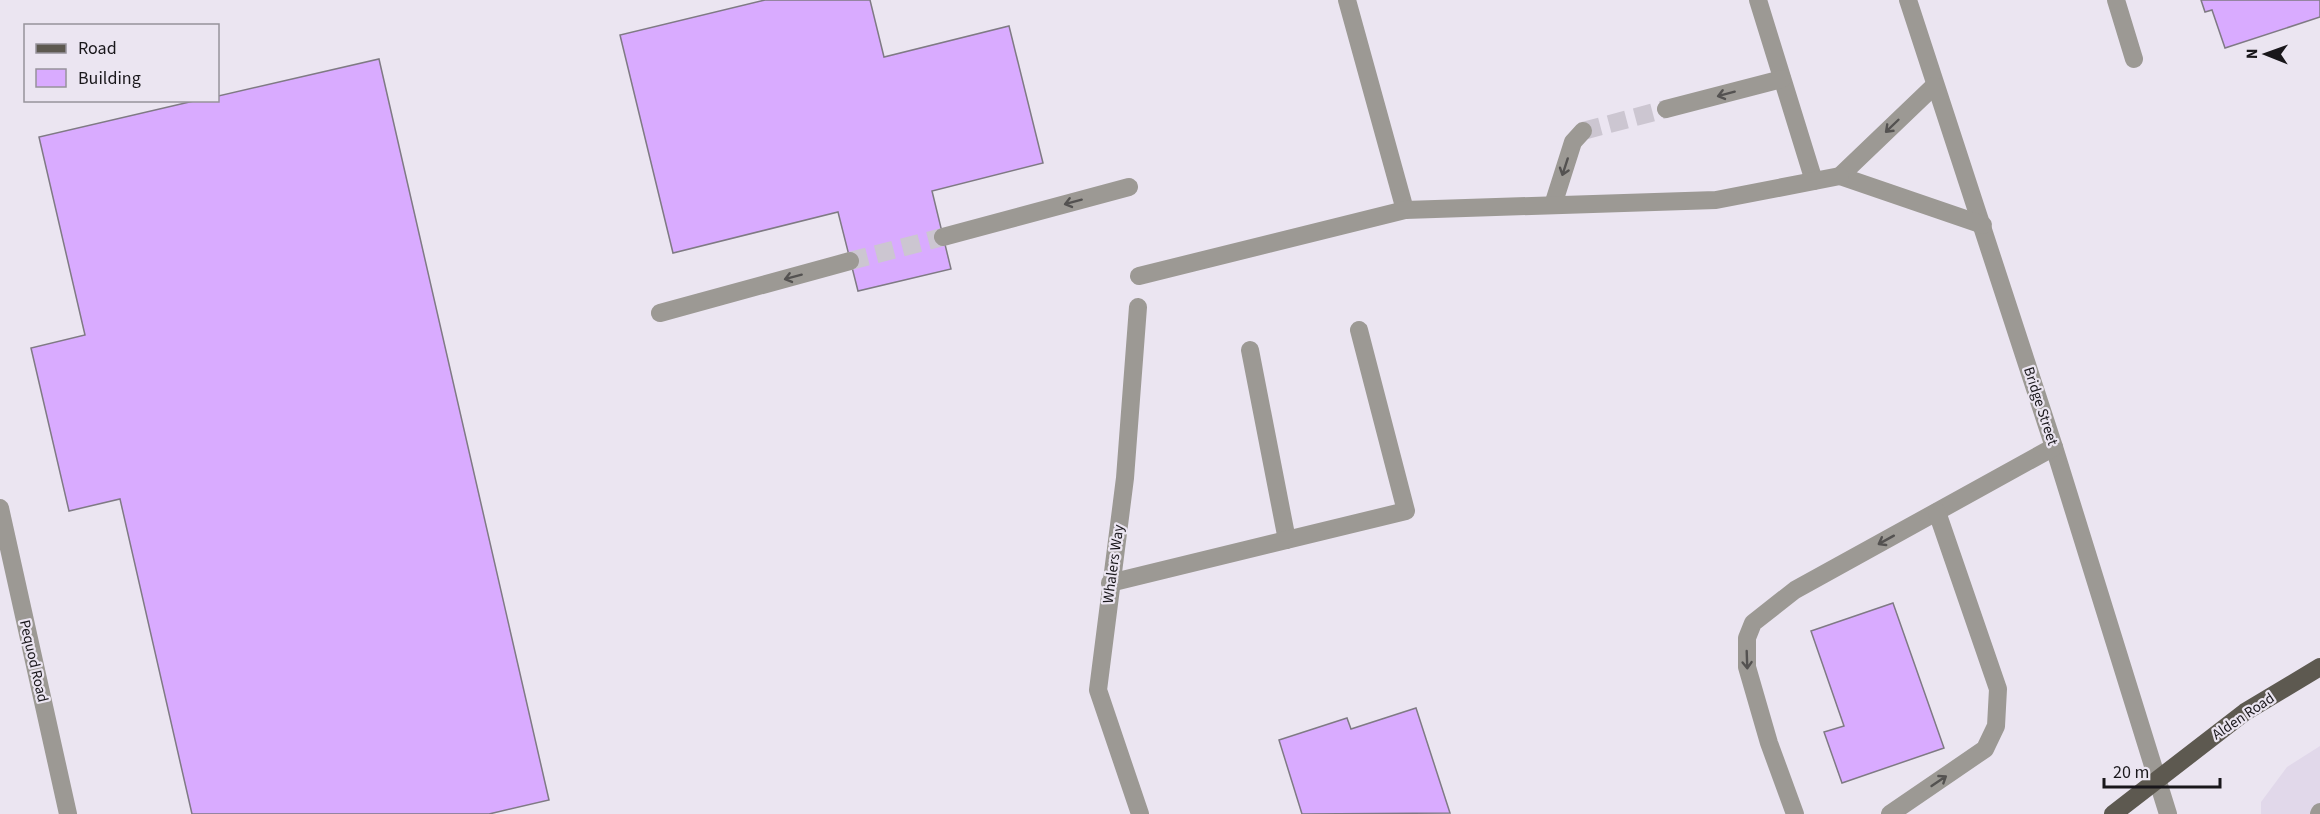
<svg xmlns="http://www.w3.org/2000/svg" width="2320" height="814" font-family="'Source Sans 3',sans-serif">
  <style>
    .built { fill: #e1d8ea }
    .building { fill: #d9abff; stroke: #7f7a84; stroke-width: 1.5 }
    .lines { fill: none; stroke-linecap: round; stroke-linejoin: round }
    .minor-tunnel { stroke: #ccc6d1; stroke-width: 18; stroke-dasharray: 18 9; stroke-linecap: butt }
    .minor { stroke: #9c9994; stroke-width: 18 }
    .major { stroke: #5d5950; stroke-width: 18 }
    .oneway { stroke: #545251 }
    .labels { text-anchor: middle; stroke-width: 4.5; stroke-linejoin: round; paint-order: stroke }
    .street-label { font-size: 15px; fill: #19171b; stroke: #ebe5f1 }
  </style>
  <rect width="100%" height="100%" fill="#ebe5f1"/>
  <path class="built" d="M2320 746V814H2261V802L2287 767Z"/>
  <g class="building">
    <path d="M765 0H870L884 57 1009 26 1043 163 932 191 951 269 858 291 838 212 673 253 620 35Z"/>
    <path d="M2201 0H2320V17L2225 48 2212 10 2205 12Z"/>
    <path d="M379 59 549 800 489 814H192L120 499 69 511 31 348 85 335 39 137 198 100H218V96Z"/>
    <path d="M1893 603 1944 748 1842 783 1824 732 1844 726 1811 631Z"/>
    <path d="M1416 708 1450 813 1302 814 1279 740 1347 718 1351 729Z"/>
  </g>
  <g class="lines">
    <g class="minor-tunnel">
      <path d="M1583 131 1666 109"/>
      <path d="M850 261 943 237"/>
    </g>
    <g class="minor">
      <path d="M1347 0 1405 210"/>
      <path d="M1758 0 1814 181"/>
      <path d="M1908 0 2054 447 2168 814"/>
      <path d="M2116 0 2134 59"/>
      <path d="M1934 86 1840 176 1983 225"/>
      <path d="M1666 109 1782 79"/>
      <path d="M1553 205 1573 142 1583 131"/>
      <path d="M943 237 1129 187"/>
      <path d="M1139 276 1405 210 1716 200 1840 176"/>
      <path d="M1138 307 1125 478 1098 690 1140 814"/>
      <path d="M660 313 850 261"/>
      <path d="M1250 350 1287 540"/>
      <path d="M0 508 68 814"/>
      <path d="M1110 583 1406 511 1359 330"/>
      <path d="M1795 814 1769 743 1747 667V638L1753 623 1795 590 2054 447"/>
      <path d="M1890 814 1985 749 1996 726 1998 689 1937 512"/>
      <path d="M2319 814 2320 812"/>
    </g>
    <path class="major" d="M2113 814 2245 712 2320 667"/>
  </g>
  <defs><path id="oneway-shaft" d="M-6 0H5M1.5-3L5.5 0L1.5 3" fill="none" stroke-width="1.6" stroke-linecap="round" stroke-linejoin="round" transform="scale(1.5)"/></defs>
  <g class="oneway">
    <use href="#oneway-shaft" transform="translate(1726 94) rotate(165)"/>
    <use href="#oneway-shaft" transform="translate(1892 126) rotate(136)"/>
    <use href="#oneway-shaft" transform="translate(1565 167) rotate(108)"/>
    <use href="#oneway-shaft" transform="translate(1073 202) rotate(165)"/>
    <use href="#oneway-shaft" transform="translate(793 277) rotate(165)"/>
    <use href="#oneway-shaft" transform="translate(1886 540) rotate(151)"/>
    <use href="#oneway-shaft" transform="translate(1747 660) rotate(88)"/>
    <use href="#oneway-shaft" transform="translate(1939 781) rotate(-34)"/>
  </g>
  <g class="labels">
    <g class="street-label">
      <text transform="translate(2041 406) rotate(72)" y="5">Bridge Street</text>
      <text transform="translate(1113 564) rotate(-82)" y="5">Whalers Way</text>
      <text transform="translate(34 661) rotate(77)" y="5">Pequod Road</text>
      <text transform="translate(2243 716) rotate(-34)" y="5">Alden Road</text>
    </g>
  </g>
  <rect x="24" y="24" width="195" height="78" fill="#ebe5f1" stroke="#97939b" stroke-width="1.5"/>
  <rect x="36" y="44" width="30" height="9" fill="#5d5950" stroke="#97939b" stroke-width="1.5"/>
  <text x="78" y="54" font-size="18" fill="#19171b">Road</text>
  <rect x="36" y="69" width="30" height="18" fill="#d9abff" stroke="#97939b" stroke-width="1.5"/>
  <text x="78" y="84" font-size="18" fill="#19171b">Building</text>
  <g transform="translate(2266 54) rotate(271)" stroke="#ebe5f1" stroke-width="4.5" paint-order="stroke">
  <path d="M0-4.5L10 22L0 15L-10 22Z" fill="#19171b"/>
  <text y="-9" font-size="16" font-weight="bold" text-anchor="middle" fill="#19171b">N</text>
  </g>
  <path d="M2104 778v9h116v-9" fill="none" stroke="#19171b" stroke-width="3"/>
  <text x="2113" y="778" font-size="18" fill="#19171b" stroke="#ebe5f1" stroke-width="4.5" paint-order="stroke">20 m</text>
</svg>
